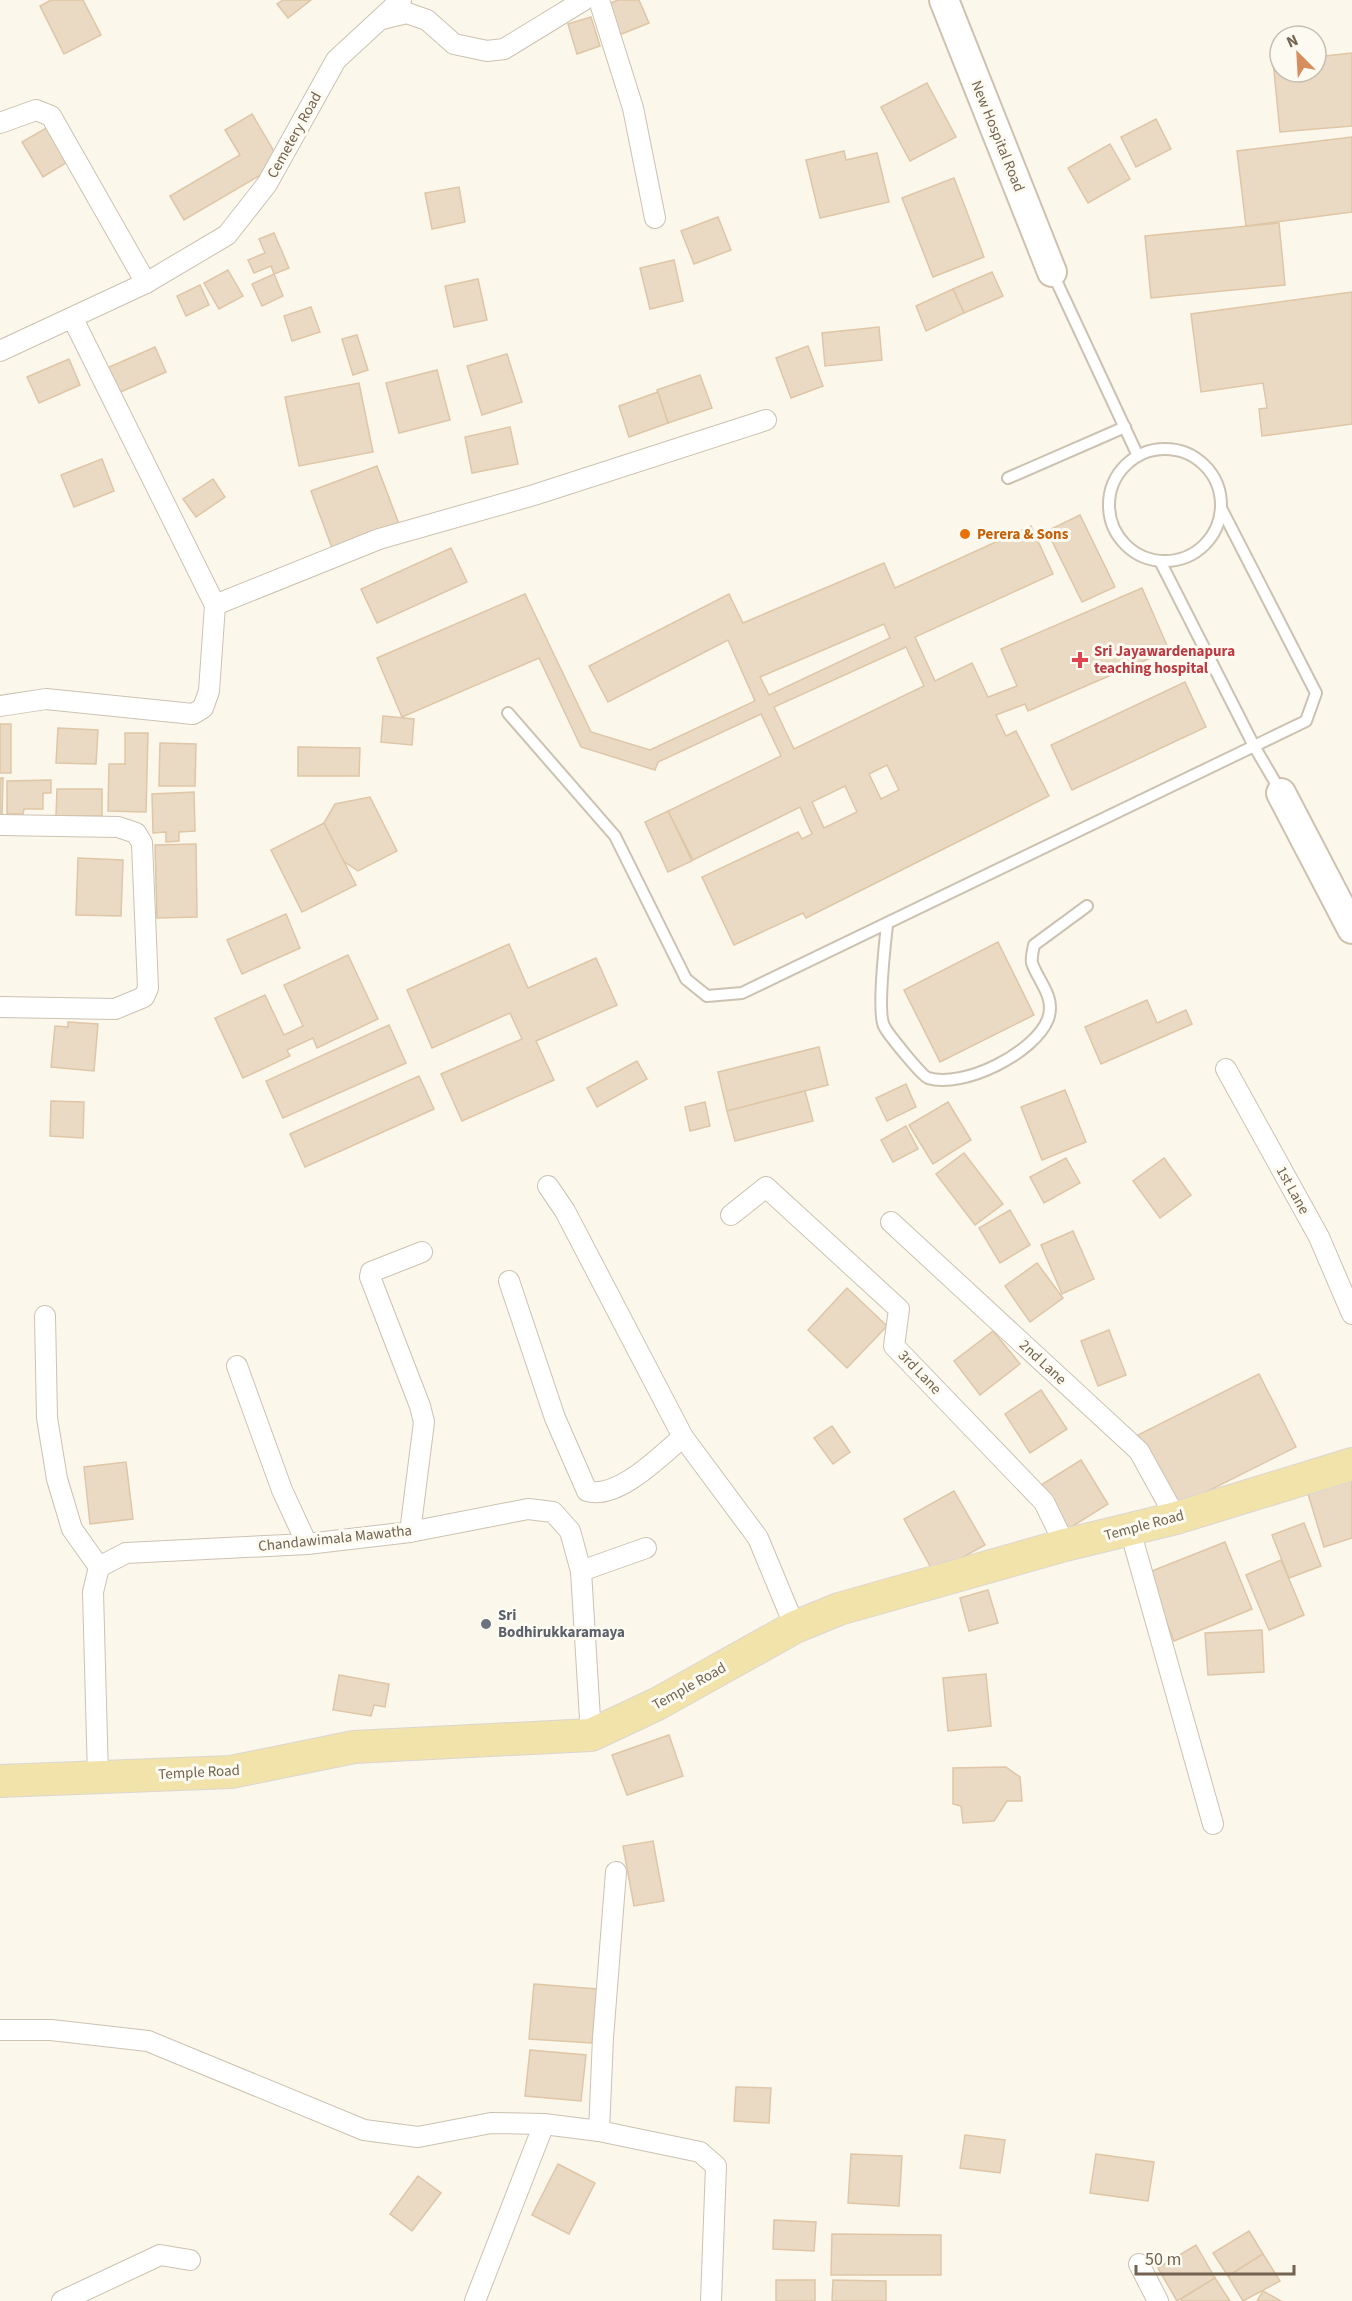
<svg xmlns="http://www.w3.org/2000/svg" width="1352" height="2301" font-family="'Source Sans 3',sans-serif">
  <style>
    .building { fill: #ebdac3; stroke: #dec6a7; stroke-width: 1.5; fill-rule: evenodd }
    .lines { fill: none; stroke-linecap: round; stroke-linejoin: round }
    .lane-casing { stroke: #ccc2b1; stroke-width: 14 }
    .street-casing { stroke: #ccc2b1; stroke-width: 22 }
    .secondary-casing { stroke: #cec2af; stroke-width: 32 }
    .primary-casing { stroke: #dbd6d2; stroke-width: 34 }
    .lane { stroke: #fff; stroke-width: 10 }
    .street { stroke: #fff; stroke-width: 20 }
    .secondary { stroke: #fff; stroke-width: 28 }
    .primary { stroke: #f2e3ab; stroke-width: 32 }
    .food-dot { fill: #e8710a; stroke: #fdfbf1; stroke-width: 2 }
    .health-dot { fill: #e0444e; stroke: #fdfbf1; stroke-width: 2 }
    .worship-dot { fill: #6b7280; stroke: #fdfbf1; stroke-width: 2 }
    .labels { text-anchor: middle; stroke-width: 6; stroke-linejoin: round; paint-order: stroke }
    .street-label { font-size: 15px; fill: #736350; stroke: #fdfbf1 }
    .food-label { font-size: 15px; font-weight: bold; fill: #c56008; stroke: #fdfbf1; text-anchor: start }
    .health-label { font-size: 15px; font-weight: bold; fill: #be3a42; stroke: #fdfbf1; text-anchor: start }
    .worship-label { font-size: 15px; font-weight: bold; fill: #5b616d; stroke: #fdfbf1; text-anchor: start }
  </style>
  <rect width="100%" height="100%" fill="#fbf7eb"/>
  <g class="building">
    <path d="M51 0H83L101 35 64 54 40 6Z"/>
    <path d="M283 0H311L288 18 277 4Z"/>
    <path d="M618 0H639L649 23 619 35 606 5Z"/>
    <path d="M591 17 600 46 577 54 568 24Z"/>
    <path d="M1352 53V126L1280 132 1273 61 1280 60V72H1316V57Z"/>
    <path d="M927 83 956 137 910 161 881 107Z"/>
    <path d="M252 114 281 163 184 220 170 196 240 155 225 130Z"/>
    <path d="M1156 119 1171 149 1136 167 1121 137Z"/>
    <path d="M48 127 69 161 43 177 22 142Z"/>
    <path d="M1352 137V212L1246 226 1237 151Z"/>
    <path d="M1110 144 1130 179 1088 203 1068 168Z"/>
    <path d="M844 151 846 160 877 153 889 202 820 218 806 160Z"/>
    <path d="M954 178 984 257 933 277 902 198Z"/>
    <path d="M459 187 465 222 432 229 425 193Z"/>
    <path d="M718 217 731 250 694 264 681 231Z"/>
    <path d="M1279 223 1285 285 1151 298 1145 236Z"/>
    <path d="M274 233 289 268 274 274 271 266 254 273 248 260 265 253 259 239Z"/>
    <path d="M674 260 683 301 650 309 640 268Z"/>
    <path d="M228 270 243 296 219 309 204 283Z"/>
    <path d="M992 272 1003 296 964 313 953 289Z"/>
    <path d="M274 274 283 296 262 306 252 284Z"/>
    <path d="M478 279 487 320 454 327 445 286Z"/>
    <path d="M200 285 209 305 186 316 177 296Z"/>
    <path d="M953 289 964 313 926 331 916 306Z"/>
    <path d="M1352 292V424L1262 436 1259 409 1267 408 1263 383 1201 392 1191 314Z"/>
    <path d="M311 307 320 332 292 341 284 316Z"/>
    <path d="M879 327 882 360 825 366 822 333Z"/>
    <path d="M357 335 368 370 353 375 342 339Z"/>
    <path d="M808 346 823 386 791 398 776 358Z"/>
    <path d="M155 347 166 372 116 394 105 369Z"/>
    <path d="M507 354 522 402 482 415 467 366Z"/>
    <path d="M69 359 80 385 39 403 27 377Z"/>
    <path d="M437 370 450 420 399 433 386 383Z"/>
    <path d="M700 375 712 408 668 423 657 390Z"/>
    <path d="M359 383 373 452 299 466 285 397Z"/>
    <path d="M658 392 668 423 629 437 619 406Z"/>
    <path d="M510 427 518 464 472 473 465 437Z"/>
    <path d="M102 459 114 491 74 507 61 475Z"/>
    <path d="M377 466 399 524 332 548 311 491Z"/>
    <path d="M213 479 225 497 196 517 183 499Z"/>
    <path d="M1080 515 1115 587 1082 602 1047 531Z"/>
    <path d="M1031 526 1053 574 915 637 935 681 972 663 988 697 1017 686 1001 649 1142 588 1169 650 1028 711 1025 704 996 715 1006 736 1016 731 1049 796 806 918 803 913 734 945 702 877 798 832 802 839 812 834 800 807 693 860 668 811 781 756 761 714 658 762 655 770 581 747 539 658 402 717 377 658 525 594 591 732 650 750 755 701 728 640 608 702 589 666 729 594 743 623 884 563 895 588ZM884 624 890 638 769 695 760 677ZM906 647 924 686 794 749 774 707ZM887 765 899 790 881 799 869 774ZM845 786 857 812 824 828 812 802Z"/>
    <path d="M451 548 467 582 377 623 361 589Z"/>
    <path d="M1185 682 1206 727 1072 790 1051 745Z"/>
    <path d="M383 716 414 719 412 745 381 742Z"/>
    <rect x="0" y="724" width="11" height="49"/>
    <path d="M58 728 98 730 96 764 56 763Z"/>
    <path d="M125 733H148L146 812 108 811 109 764H125Z"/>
    <path d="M160 743 196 744 195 786H159Z"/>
    <path d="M298 747 360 748 359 776H298Z"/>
    <path d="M0 778H3L2 819H0Z"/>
    <path d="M51 780V793H43V809H24L23 814H7V781Z"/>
    <path d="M57 789H102V816H56Z"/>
    <path d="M194 792 195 831 179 832V841L166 842V832L153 833 152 794Z"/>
    <path d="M370 797 397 851 358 871 343 861 324 823 335 804Z"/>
    <path d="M668 811 692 861 668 872 645 822Z"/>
    <path d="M324 823 356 885 302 912 271 850Z"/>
    <path d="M196 844 197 917 157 918 155 845Z"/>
    <path d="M78 858 123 860 121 916 76 915Z"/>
    <path d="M286 914 300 948 242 974 227 940Z"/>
    <path d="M998 942 1034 1015 940 1062 904 990Z"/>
    <path d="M509 944 528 988 596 958 617 1005 536 1041 554 1080 462 1121 441 1074 522 1039 510 1013 432 1048 407 990Z"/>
    <path d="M348 955 378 1019 317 1048 313 1038 287 1050 290 1056 243 1078 215 1018 265 995 284 1035 303 1026 284 985Z"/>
    <path d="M1147 1000 1157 1023 1186 1010 1192 1024 1101 1064 1085 1027Z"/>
    <path d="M68 1022 98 1024 94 1071 51 1067 55 1026 68 1027Z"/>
    <path d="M389 1025 406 1063 283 1118 266 1081Z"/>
    <path d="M819 1047 828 1085 727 1111 718 1072Z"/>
    <path d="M637 1061 647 1079 597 1107 587 1088Z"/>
    <path d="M419 1076 434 1109 305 1167 290 1134Z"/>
    <path d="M906 1084 916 1107 887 1121 876 1098Z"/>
    <path d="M1065 1090 1086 1142 1042 1160 1021 1107Z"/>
    <path d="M805 1091 813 1121 735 1141 727 1111Z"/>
    <path d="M51 1101 84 1102 83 1138 50 1136Z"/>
    <path d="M705 1102 710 1126 690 1131 685 1107Z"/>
    <path d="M948 1102 971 1140 933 1164 909 1125Z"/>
    <path d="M906 1126 918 1149 893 1162 881 1140Z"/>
    <path d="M964 1153 1003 1204 975 1225 936 1174Z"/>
    <path d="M1066 1158 1080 1183 1044 1203 1030 1177Z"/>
    <path d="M1164 1158 1191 1195 1160 1218 1133 1181Z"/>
    <path d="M1010 1210 1030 1245 1000 1263 979 1228Z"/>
    <path d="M1073 1231 1094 1279 1062 1294 1041 1245Z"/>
    <path d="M1037 1263 1063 1298 1030 1322 1005 1286Z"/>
    <path d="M847 1288 887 1326 847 1368 808 1330Z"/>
    <path d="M1109 1330 1126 1375 1098 1386 1081 1341Z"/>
    <path d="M993 1331 1020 1364 980 1395 954 1361Z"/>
    <path d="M1259 1374 1296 1447 1174 1508 1138 1435Z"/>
    <path d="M1041 1390 1067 1429 1030 1453 1005 1414Z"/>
    <path d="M832 1426 850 1452 833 1464 814 1438Z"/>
    <path d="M1081 1460 1108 1504 1068 1529 1041 1485Z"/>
    <path d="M126 1462 133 1519 90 1524 84 1467Z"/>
    <path d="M1352 1473V1538L1324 1547 1306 1487Z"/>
    <path d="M954 1491 985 1545 934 1573 904 1519Z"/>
    <path d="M1304 1523 1321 1566 1289 1578 1272 1535Z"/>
    <path d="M1225 1542 1252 1609 1174 1641 1147 1573Z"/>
    <path d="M1281 1560 1304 1615 1269 1630 1246 1575Z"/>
    <path d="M988 1590 998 1623 969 1631 960 1598Z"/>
    <path d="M1262 1630 1264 1672 1208 1675 1205 1633Z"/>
    <path d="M986 1674 991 1726 948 1731 943 1678Z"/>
    <path d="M339 1675 389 1684 385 1707 374 1705 371 1716 333 1710Z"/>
    <path d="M669 1735 683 1776 627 1795 612 1755Z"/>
    <path d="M1006 1767 1020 1777 1022 1801H1007L994 1821 963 1823 961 1806 953 1804V1768Z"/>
    <path d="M653 1841 664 1901 634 1906 623 1846Z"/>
    <path d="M534 1984 597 1989 592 2043 529 2039Z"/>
    <path d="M530 2050 586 2055 581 2101 525 2096Z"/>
    <path d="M736 2087 771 2088 769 2123 734 2121Z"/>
    <path d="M965 2135 1005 2140 1000 2173 960 2168Z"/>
    <path d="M851 2154 902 2156 899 2206 848 2203Z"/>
    <path d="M1096 2154 1154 2162 1148 2201 1090 2193Z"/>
    <path d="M558 2164 595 2183 569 2234 532 2215Z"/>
    <path d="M418 2176 441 2193 412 2231 390 2214Z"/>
    <path d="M774 2220 816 2222 814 2251 773 2249Z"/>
    <path d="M1249 2231 1263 2254 1228 2276 1213 2253Z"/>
    <path d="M832 2234 941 2235V2275H831Z"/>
    <path d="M1196 2245 1215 2278 1177 2301 1158 2268Z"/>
    <path d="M1263 2254 1280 2281 1243 2301 1228 2276Z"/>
    <path d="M1215 2278 1230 2301H1182L1181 2299Z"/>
    <rect x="776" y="2280" width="39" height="21"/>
    <path d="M833 2280 886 2281V2301H832Z"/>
    <path d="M1263 2291 1281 2301H1257Z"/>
  </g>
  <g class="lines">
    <defs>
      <g id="lane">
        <path d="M1053 274 1138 456"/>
        <circle cx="1165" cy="505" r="56"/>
        <path d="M1008 478 1125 427"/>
        <path d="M1160 561 1254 746 1281 792"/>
        <path d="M508 713 615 836 686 979 707 996 742 993 1306 721 1316 693 1221 508"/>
        <path d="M887 925C885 943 877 1012 884 1026 888 1034 921 1075 928 1078 963 1089 1035 1053 1048 1019 1056 997 1038 981 1032 963 1031 957 1033 950 1034 945L1087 906"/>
      </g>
      <g id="street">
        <path d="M599 0 633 108 655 218"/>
        <path d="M382 19 407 13 427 20 454 44 487 51 504 49 584 0"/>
        <path d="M0 123 36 110 51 116 146 283"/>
        <path d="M0 351 146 283 227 235 267 184 336 60 401 0"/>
        <path d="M215 605 379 539 534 495 766 420"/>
        <path d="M0 706 46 699 193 714 203 708 209 691 215 605 73 319"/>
        <path d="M0 825 118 827 136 833 142 843 148 988 144 997 115 1009 0 1007"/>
        <path d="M1226 1069 1319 1237 1352 1314"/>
        <path d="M548 1186 565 1211 683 1437 758 1538 795 1627"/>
        <path d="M731 1215 766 1187 899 1309 894 1346 1044 1502 1065 1545"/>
        <path d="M891 1222 1139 1451 1176 1518"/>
        <path d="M509 1281 555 1418 587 1491C618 1500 660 1456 683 1437"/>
        <path d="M45 1316 47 1418 57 1479 72 1529 99 1567"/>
        <path d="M237 1366 282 1490 307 1544"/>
        <path d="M1130 1530 1213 1824"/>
        <path d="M410 1532 424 1422 420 1406 370 1277 371 1272 422 1252"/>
        <path d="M581 1571 646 1548"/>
        <path d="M98 1777 93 1592 99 1567 126 1553 307 1544 410 1532 528 1509 553 1512 570 1531 581 1571 591 1735"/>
        <path d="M0 2030H51L148 2041 364 2130 418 2137 491 2123 544 2124 599 2131 700 2152 716 2166 711 2301"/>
        <path d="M599 2131 603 2038 616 1872"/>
        <path d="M1139 2264 1158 2301"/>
        <path d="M62 2301 160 2255 190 2260"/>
        <path d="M475 2301 544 2124"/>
      </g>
      <g id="secondary">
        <path d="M944 0 1052 272"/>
        <path d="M1281 793 1352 929"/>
      </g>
      <path id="primary" d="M0 1781 231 1772 354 1747 591 1735 657 1704 795 1627 839 1609 1065 1545 1176 1518 1352 1464"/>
    </defs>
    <use href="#lane" class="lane-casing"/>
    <use href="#street" class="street-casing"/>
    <use href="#secondary" class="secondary-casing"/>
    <use href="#primary" class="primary-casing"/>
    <use href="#lane" class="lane"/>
    <use href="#street" class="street"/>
    <use href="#secondary" class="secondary"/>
    <use href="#primary" class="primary"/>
  </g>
  <circle class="food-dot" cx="965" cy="534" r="6"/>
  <path class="health-dot" d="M1077 651h6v6h6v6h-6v6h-6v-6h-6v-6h6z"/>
  <circle class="worship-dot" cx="486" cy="1624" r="6"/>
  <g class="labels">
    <g class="street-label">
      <text transform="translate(294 135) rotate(-61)" y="5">Cemetery Road</text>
      <text transform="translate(998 136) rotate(68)" y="5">New Hospital Road</text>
      <text transform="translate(1293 1190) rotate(61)" y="5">1st Lane</text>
      <text transform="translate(1043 1362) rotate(43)" y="5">2nd Lane</text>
      <text transform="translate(920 1372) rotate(46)" y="5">3rd Lane</text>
      <text transform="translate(1144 1525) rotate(-15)" y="5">Temple Road</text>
      <text transform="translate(335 1538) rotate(-6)" y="5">Chandawimala Mawatha</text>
      <text transform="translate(689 1686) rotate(-29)" y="5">Temple Road</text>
      <text transform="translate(199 1772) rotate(-3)" y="5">Temple Road</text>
    </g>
    <g class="food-label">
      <text x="977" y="539">Perera &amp; Sons</text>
    </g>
    <g class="health-label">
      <text x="1094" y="656">Sri Jayawardenapura<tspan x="1094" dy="17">teaching hospital</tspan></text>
    </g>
    <g class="worship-label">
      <text x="498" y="1620">Sri<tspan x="498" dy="17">Bodhirukkaramaya</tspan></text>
    </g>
  </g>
  <g transform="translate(1298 54) rotate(336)"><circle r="28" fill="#fdfbf1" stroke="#c6beb1" stroke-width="1.5"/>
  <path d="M0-4.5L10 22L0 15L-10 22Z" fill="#d78d5e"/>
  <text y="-9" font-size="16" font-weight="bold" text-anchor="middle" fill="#736350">N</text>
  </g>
  <path d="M1136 2265v9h158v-9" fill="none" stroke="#736350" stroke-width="3"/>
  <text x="1145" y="2265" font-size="18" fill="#736350" stroke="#fdfbf1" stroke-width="4.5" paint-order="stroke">50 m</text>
</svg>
